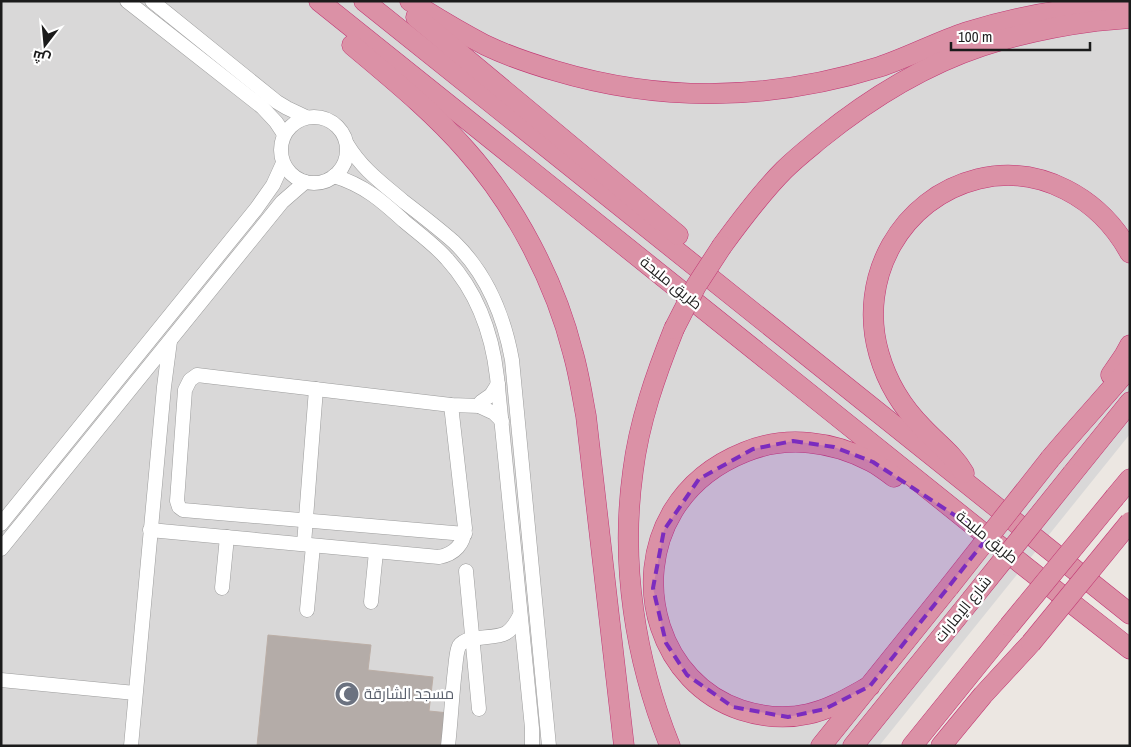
<svg xmlns="http://www.w3.org/2000/svg" width="1131" height="747" font-family="'Archivo Narrow',Cairo,sans-serif">
  <style>
    .residential { fill: #d9d8d8 }
    .building { fill: #b4aca8; stroke: #bbaea6 }
    .lines { fill: none; stroke-linecap: round; stroke-linejoin: round }
    .minor-casing { stroke: #9c9c9c; stroke-width: 15 }
    .highway-casing { stroke: #c13773; stroke-width: 21 }
    .minor { stroke: #fff; stroke-width: 14 }
    .highway { stroke: #db91a6; stroke-width: 20 }
    .highway-bridge-casing { stroke: #c13773; stroke-width: 21; stroke-linecap: butt }
    .highway-bridge { stroke: #db91a6; stroke-width: 20 }
    .marked { fill: #7b2cbf; fill-opacity: 0.2; stroke: #7b2cbf; stroke-width: 4; stroke-dasharray: 10 6; stroke-linejoin: round }
    .labels { text-anchor: middle; stroke-width: 4.5; stroke-linejoin: round; paint-order: stroke }
    .street-label { font-size: 15px; fill: #1b1b1b; stroke: #fff }
    .worship-label { font-size: 15px; fill: #5b616d; stroke: #fff; text-anchor: start }
  </style>
  <rect width="100%" height="100%" fill="#ece7e2"/>
  <path class="residential" d="M1 1H1130V434L879 746H1Z"/>
  <path class="building" d="M268 635 371 645 368 670 433 677 429 711 449 713 445 746H257Z"/>
  <g class="lines">
    <defs>
      <g id="minor">
        <path d="M127 1 262 107 276 122 284 134"/>
        <path d="M152 1 277 102 287 108 306 117"/>
        <circle cx="314" cy="150" r="33"/>
        <path d="M347 144C362 169 382 183 403 201 420 214 438 228 454 242 487 274 504 316 512 360L549 746"/>
        <path d="M334 176C364 185 382 201 404 221 418 233 435 245 447 259 477 292 492 333 497 377L532 728V746"/>
        <path d="M498 384 491 395 481 402 480 406 481 407 494 413 502 421"/>
        <path d="M1 524 256 209 273 185 283 163"/>
        <path d="M150 530 439 557C455 554 464 544 465 528L451 405"/>
        <path d="M465 534 183 510 179 507 177 501 185 390 190 380 197 375 451 405 480 406"/>
        <path d="M304 544 316 389"/>
        <path d="M1 549 282 202 305 182"/>
        <path d="M466 571 479 709"/>
        <path d="M222 588 227 537"/>
        <path d="M371 602 376 552"/>
        <path d="M307 610 313 546"/>
        <path d="M1 680 135 693"/>
        <path d="M131 746 164 387 170 341"/>
        <path d="M448 746C451 720 452 694 455 669 456 662 456 653 459 646 467 634 494 640 506 633 513 629 517 621 520 615"/>
      </g>
      <g id="highway">
        <path d="M319 1 1023 565 1130 649"/>
        <path d="M364 1 1130 614"/>
        <path d="M410 1C435 17 460 32 485 45 508 56 532 64 556 71 663 103 773 100 879 67 909 57 937 42 967 32 1019 16 1075 6 1130 5"/>
        <path d="M416 17 678 235"/>
        <path d="M352 45C391 78 432 111 466 150 515 205 555 281 573 353 579 374 582 395 586 416L624 746"/>
        <path d="M722 246C741 220 761 193 784 170 796 158 809 148 821 138 868 100 925 65 982 46 1019 34 1057 26 1096 21 1107 20 1118 19 1130 18"/>
        <path d="M1111 375 1124 356 1130 345"/>
        <path d="M1050 459C1076 428 1104 398 1130 367"/>
        <path d="M964 473C953 454 937 443 923 428 902 407 887 382 879 354 857 278 901 198 978 179 1040 164 1100 198 1130 253"/>
        <path d="M1072 474 1130 402"/>
        <path d="M1115 497 1130 479"/>
        <path d="M870 686C850 697 831 709 808 714 786 719 763 717 741 710 660 683 630 582 673 511 690 483 715 464 745 452 786 435 833 441 872 462 880 466 887 472 894 477"/>
        <path d="M670 746C635 659 620 564 633 471 639 422 656 374 674 329"/>
        <path d="M821 746 949 587"/>
        <path d="M853 746 971 600"/>
        <path d="M912 746 1009 626"/>
        <path d="M941 746 983 695 1031 643"/>
      </g>
    </defs>
    <use href="#minor" class="minor-casing"/>
    <use href="#highway" class="highway-casing"/>
    <use href="#minor" class="minor"/>
    <use href="#highway" class="highway"/>
    <defs>
      <g id="highway-bridge">
        <path d="M674 329 696 286 722 246"/>
        <path d="M949 587 1050 459"/>
        <path d="M971 600 1072 474"/>
        <path d="M1009 626 1115 497"/>
        <path d="M1031 643 1130 522"/>
      </g>
    </defs>
    <use href="#highway-bridge" class="highway-bridge-casing"/>
    <use href="#highway-bridge" class="highway-bridge"/>
  </g>
  <path class="marked" d="M793 441 834 447 873 462 988 537 870 686 825 709 788 717 733 707 687 675 666 643 653 588 664 530 699 479 753 449Z"/>
  <defs>
    <symbol id="mosque-disc" viewBox="-11 -11 22 22"><circle r="9.5" fill="#6b7280" stroke="#fff"/><path d="M3.5-4.9A6 6 0 1 0 3.5 4.9A5 5 0 1 1 3.5-4.9Z" fill="#fff"/></symbol>
  </defs>
  <g fill-rule="evenodd">
    <use href="#mosque-disc" x="333" y="680" width="28" height="28"/>
  </g>
  <g class="labels">
    <g class="street-label">
      <text transform="translate(671 283) rotate(39)" y="5">طريق مليحة</text>
      <text transform="translate(987 537) rotate(39)" y="5">طريق مليحة</text>
      <text transform="translate(963 609) rotate(-51)" y="5">شارع الإمارات</text>
    </g>
    <g class="worship-label">
      <text x="364" y="699">مسجد الشارقة</text>
    </g>
  </g>
  <rect width="1131" height="747" fill="none" stroke="#1b1b1b" stroke-width="5"/>
  <g transform="translate(45 45) rotate(196)" stroke="#ffffff" stroke-width="4" paint-order="stroke">
  <path d="M0-4L9 19L0 12L-9 19Z" fill="#1b1b1b"/>
  <text y="-8" font-size="14" font-weight="bold" text-anchor="middle" fill="#1b1b1b">ش</text>
  </g>
  <path d="M951 42v8h139v-8" fill="none" stroke="#1b1b1b" stroke-width="2.5"/>
  <text x="958" y="42" font-size="15" fill="#1b1b1b" stroke="#ffffff" stroke-width="4" paint-order="stroke">100 m</text>
</svg>
